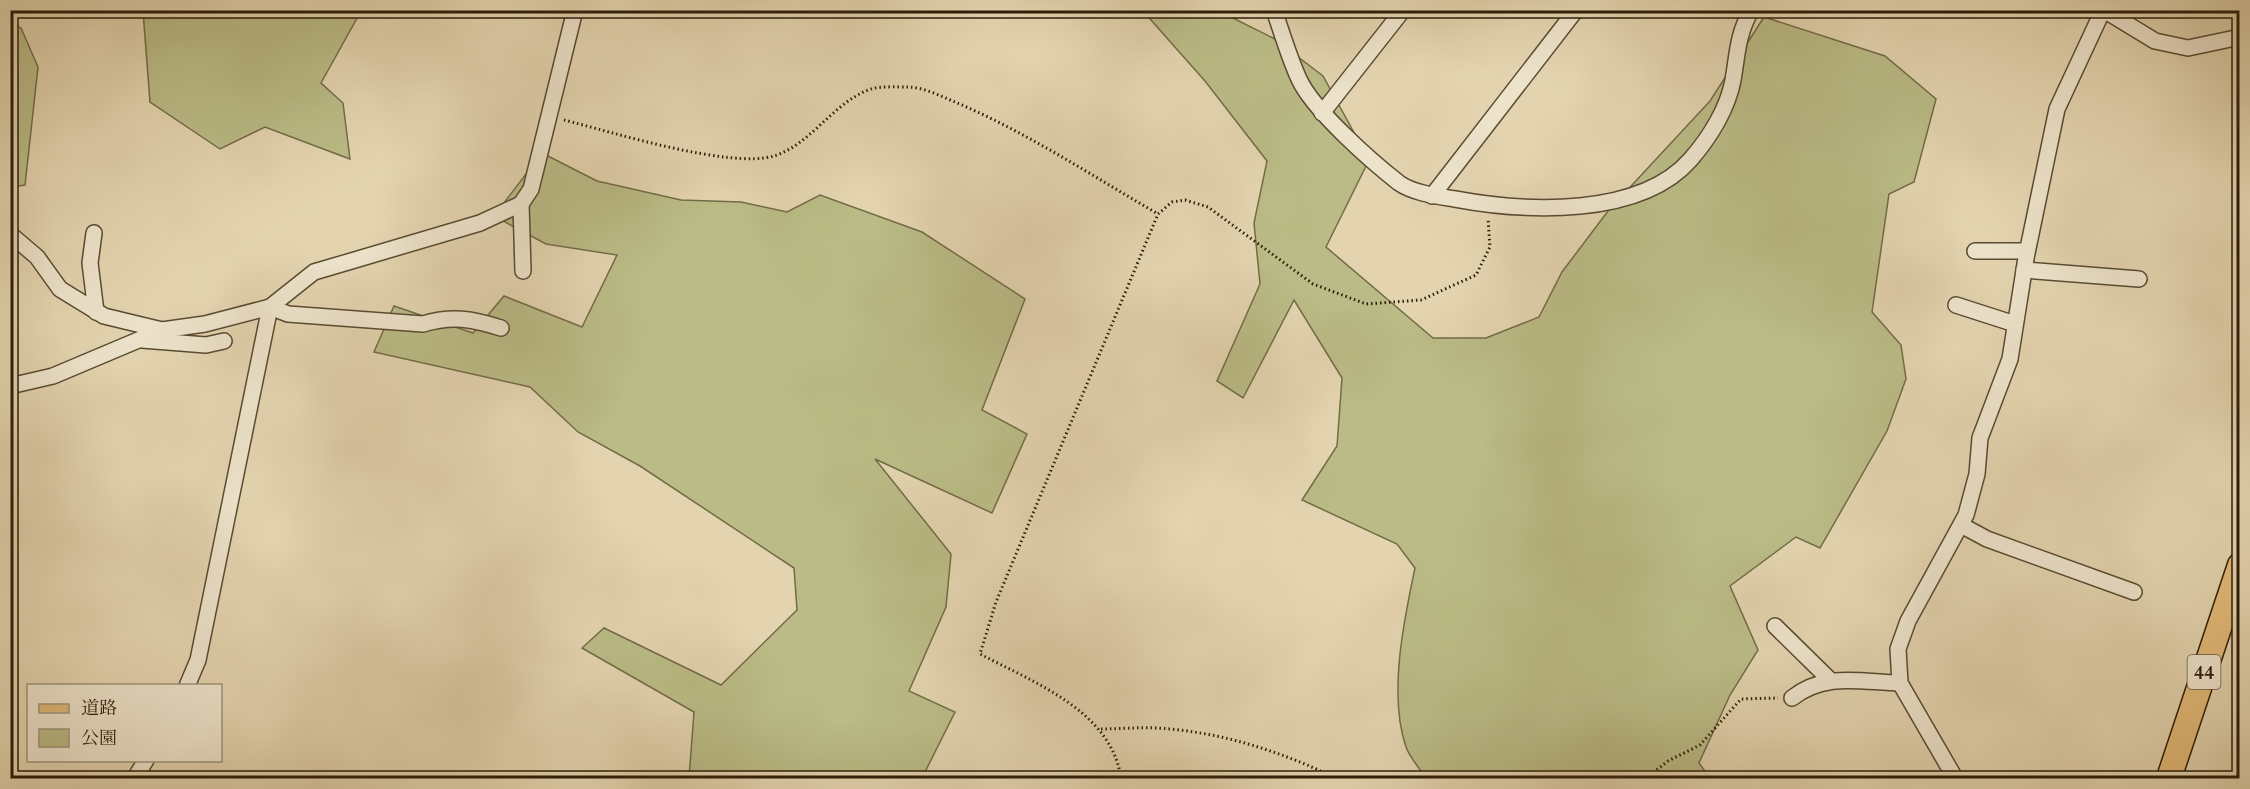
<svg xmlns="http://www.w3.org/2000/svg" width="2250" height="789" font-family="Cardo,'Noto Serif JP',serif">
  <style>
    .green { fill: #babb86; stroke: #726c47; stroke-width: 1.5 }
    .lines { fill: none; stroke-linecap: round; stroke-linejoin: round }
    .minor-casing { stroke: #594b32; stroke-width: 18 }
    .primary-casing { stroke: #2b1d08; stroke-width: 27 }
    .path { stroke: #2b1d08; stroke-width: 3; stroke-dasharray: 1.5 3; stroke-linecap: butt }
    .minor { stroke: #ede3cb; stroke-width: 15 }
    .primary { stroke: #e2ba78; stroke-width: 24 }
    .labels { text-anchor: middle; stroke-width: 4.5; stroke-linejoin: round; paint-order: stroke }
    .shield { fill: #ede3cb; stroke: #655842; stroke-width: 1.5 }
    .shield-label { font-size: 20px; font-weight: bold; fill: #2b1d08 }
  </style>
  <rect width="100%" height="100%" fill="#e3d4af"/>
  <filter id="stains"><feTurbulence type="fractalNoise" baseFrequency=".00333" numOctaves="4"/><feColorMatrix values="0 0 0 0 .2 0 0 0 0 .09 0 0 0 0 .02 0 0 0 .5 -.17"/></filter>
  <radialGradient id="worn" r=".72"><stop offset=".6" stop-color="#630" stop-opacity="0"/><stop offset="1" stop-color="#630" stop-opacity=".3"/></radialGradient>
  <g class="green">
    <path d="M143 11H361L321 83 343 103 350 159 265 127 220 149 150 102Z"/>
    <path d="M1143 11H1219L1273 38 1323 76 1369 160 1326 247 1433 338H1486L1539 317 1562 272 1608 211 1710 101 1764 17 1885 56 1936 99 1914 182 1889 194 1872 312 1901 345 1906 379 1887 431 1820 548 1796 537 1730 586 1758 650 1730 695 1699 763 1710 778H1426C1420 769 1410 758 1406 747 1388 695 1404 620 1415 568L1397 544 1302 500 1337 446 1342 378 1294 300 1243 398 1217 381 1260 284 1254 223 1267 161 1205 81Z"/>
    <path d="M11 23 21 28 38 67 25 185 11 187Z"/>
    <path d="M542 153 597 181 681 200 741 202 787 212 820 195 922 232 1025 299 982 410 1027 434 992 513 875 459 951 554 946 607 909 691 955 712 922 778H689L694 712 582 648 604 628 721 685 797 610 794 568 640 466 578 432 530 387 374 352 394 306 473 333 504 296 582 327 617 255 546 244 494 216Z"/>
  </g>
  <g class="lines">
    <defs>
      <g id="minor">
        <path d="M1274 10C1282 33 1289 57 1299 79 1313 110 1371 161 1399 183 1413 193 1437 196 1455 199 1525 212 1640 218 1691 159 1710 137 1728 108 1733 80 1738 51 1737 37 1751 10"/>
        <path d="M2104 10 2155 41 2188 48 2240 37"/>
        <path d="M1322 113 1403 10"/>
        <path d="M1432 196 1576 10"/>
        <path d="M521 204 523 271"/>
        <path d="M94 233 90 263 96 312"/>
        <path d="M10 234 37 257 60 289 104 316 162 330"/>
        <path d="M1975 251H2027"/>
        <path d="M2024 270 2139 279"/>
        <path d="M1956 305 2015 324"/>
        <path d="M270 307 288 314 423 324C452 315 473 319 501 328"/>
        <path d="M142 340 206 345 224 341"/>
        <path d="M10 386 53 376 162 330 205 324 270 307 314 272 480 223 521 204 531 189 575 10"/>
        <path d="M1961 525 1987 539 2134 592"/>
        <path d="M1775 626 1830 680"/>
        <path d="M187 686 198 660 270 307"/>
        <path d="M1792 698C1825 672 1860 682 1900 683"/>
        <path d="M135 778 146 760"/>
        <path d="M1955 778 1900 683 1898 649 1908 621 1966 515 1977 474 1980 438 2010 359 2026 258 2057 109 2103 10"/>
      </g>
      <path id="primary" d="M2169 778 2240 565"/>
    </defs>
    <use href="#minor" class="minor-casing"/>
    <use href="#primary" class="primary-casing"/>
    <g class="path">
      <path d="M564 120C612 132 729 169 774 156 812 144 833 102 871 89 881 86 897 87 907 87 924 87 940 96 955 102 1026 132 1091 175 1158 214"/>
      <path d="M1101 729C1119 729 1138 727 1156 728 1217 731 1281 751 1335 778"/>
      <path d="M1121 778C1111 711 1035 683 980 654L996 602 1158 214 1172 202 1185 200 1208 207 1313 284 1366 304 1421 300 1476 275 1490 247 1488 218"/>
      <path d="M1646 778 1668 761 1700 745 1741 699 1778 698"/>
    </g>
    <use href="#minor" class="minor"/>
    <use href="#primary" class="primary"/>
  </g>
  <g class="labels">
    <rect class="shield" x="2187.5" y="655" width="33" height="34" rx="4.5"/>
    <g class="shield-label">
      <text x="2204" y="679">44</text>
    </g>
  </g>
  <rect width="2250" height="789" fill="none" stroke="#e3d4af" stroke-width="36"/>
  <rect x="12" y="12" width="2226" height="765" fill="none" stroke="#2b1d08" stroke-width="3"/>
  <rect x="18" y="18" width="2214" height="753" fill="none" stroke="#2b1d08" stroke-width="1.5"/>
  <rect x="27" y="684" width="195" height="78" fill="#ede3cb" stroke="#9f947d" stroke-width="1.5"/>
  <rect x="39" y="704" width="30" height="9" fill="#e2ba78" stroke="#9f947d" stroke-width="1.5"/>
  <text x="81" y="714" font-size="18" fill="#2b1d08">道路</text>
  <rect x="39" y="729" width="30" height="18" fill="#babb86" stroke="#9f947d" stroke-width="1.5"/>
  <text x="81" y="744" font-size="18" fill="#2b1d08">公園</text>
  <rect width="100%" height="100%" filter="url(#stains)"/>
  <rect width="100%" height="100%" fill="url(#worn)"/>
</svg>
